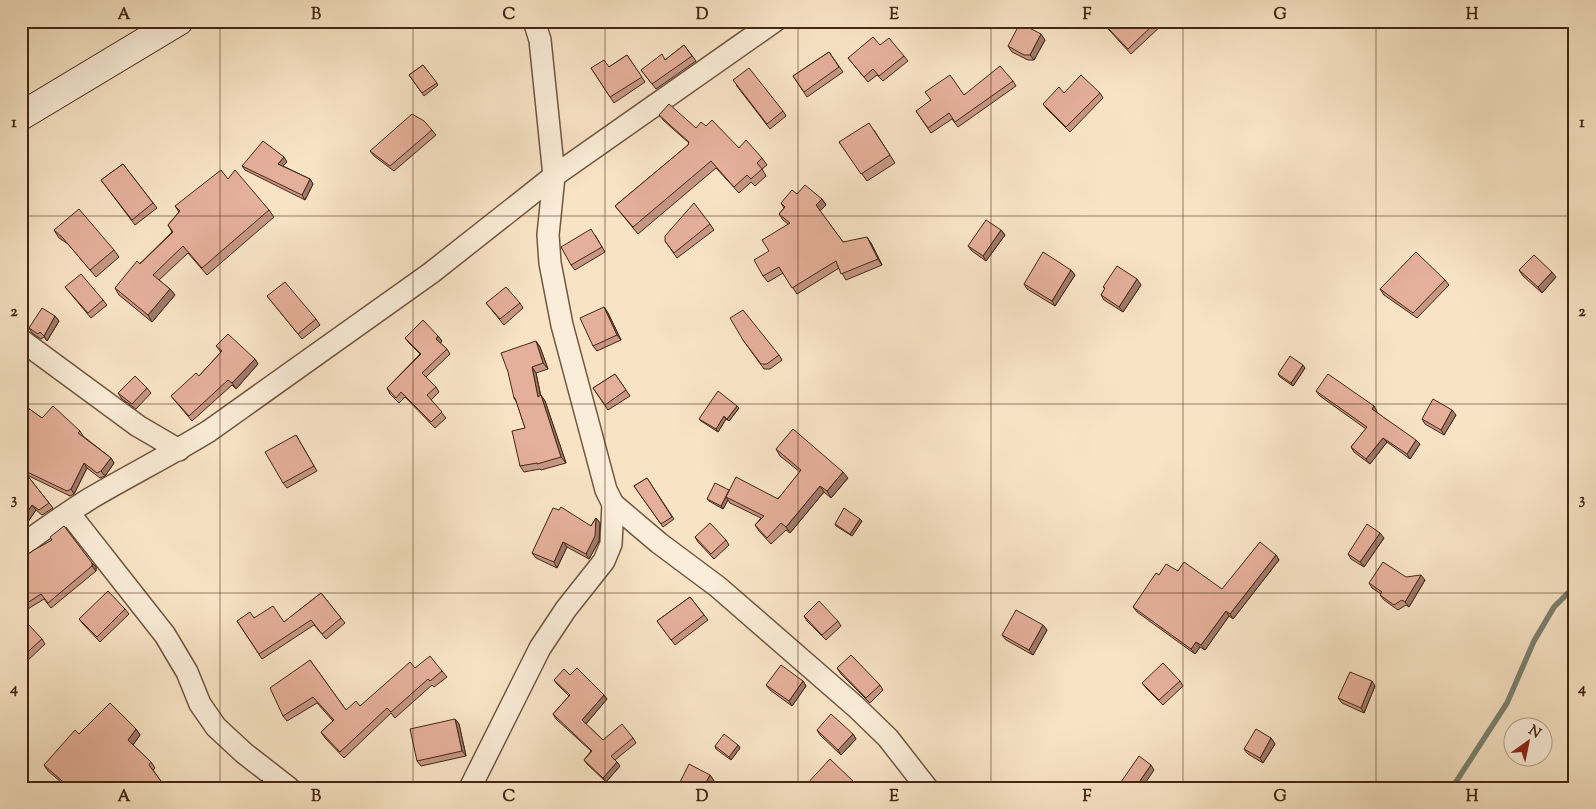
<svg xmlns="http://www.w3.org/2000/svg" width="1596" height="809" font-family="'Sorts Mill Goudy',serif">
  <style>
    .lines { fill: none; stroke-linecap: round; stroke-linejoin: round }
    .stream { stroke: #7b8271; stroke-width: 5.5 }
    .street-casing { stroke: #725640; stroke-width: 24 }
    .secondary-casing { stroke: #452714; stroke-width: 30 }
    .street { stroke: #faedd9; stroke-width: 21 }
    .secondary { stroke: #faedd9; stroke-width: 28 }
    .wall { fill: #c59784; stroke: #452714 }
    .shaded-wall { fill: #a07b6c; stroke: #452714 }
    .building { fill: #e5b09a; stroke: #452714 }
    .grid { fill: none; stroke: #452714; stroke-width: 1; stroke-opacity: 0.55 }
    .neatline { fill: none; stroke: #452714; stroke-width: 2 }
    .grid-label { font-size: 16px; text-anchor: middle; font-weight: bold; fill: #452714 }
  </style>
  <rect width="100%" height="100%" fill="#f8e4c5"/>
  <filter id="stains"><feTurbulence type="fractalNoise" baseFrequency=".004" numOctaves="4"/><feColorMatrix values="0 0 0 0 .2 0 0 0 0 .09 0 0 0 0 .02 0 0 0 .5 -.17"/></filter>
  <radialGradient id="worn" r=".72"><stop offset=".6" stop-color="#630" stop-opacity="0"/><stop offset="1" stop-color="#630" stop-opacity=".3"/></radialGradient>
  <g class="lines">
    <path class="stream" d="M1452 788 1507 703 1534 641 1554 607 1575 586"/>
    <defs>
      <g id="street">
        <path d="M534 21 540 40 554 176 775 21"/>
        <path d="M554 176 548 235 550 263 562 325 606 490 613 504 659 543 718 587 856 707 888 738 927 788"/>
        <path d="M21 340 138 426 179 450"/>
        <path d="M69 513 165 635 187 672 200 704 216 727 244 753 289 788"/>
        <path d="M21 546C44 529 67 513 91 498 130 475 170 455 209 431L431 273 554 176"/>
        <path d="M470 788 540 648 566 609 604 561 611 544 613 504"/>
      </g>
      <path id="secondary" d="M21 116 179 21"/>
    </defs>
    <use href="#street" class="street-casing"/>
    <use href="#secondary" class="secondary-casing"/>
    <use href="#street" class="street"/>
    <use href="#secondary" class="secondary"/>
  </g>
  <g class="wall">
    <path d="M1111 21H1161L1163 24 1131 54 1110 31 1106 26Z"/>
    <path d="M1045 40 1034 60H1028L1012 52 1008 46Z"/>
    <path d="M684 45 696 61 656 89 641 70 665 60Z"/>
    <path d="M880 45 904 56 908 61 883 81 877 75 868 82 848 58Z"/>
    <path d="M829 52 843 72 807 97 793 76Z"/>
    <path d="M627 55 645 82 614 103 591 68 609 67Z"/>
    <path d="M423 65 438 85 424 96 409 75Z"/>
    <path d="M1013 81 1016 86 958 127 952 119 931 133 916 111 964 95Z"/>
    <path d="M736 85 783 111 786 116 770 129Z"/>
    <path d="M1064 93H1100L1103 98 1070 132 1047 109 1043 104Z"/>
    <path d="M659 115 696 128 706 126 739 148 762 158 767 165 762 169 766 176 755 186 751 182 739 193 716 168 638 234 615 206 688 145 689 143 664 121Z"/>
    <path d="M432 130 436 135 394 171 374 156 370 151Z"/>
    <path d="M874 130 895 163 867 181 839 142Z"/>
    <path d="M287 162 283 166 310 179 313 184 305 200 245 170 242 166Z"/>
    <path d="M123 164 157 208 135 225 101 180Z"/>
    <path d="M228 179 269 210 274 217 207 275 188 253 159 280 170 289 175 295 152 322 119 295 115 288 172 232 168 225 179 212 175 206Z"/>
    <path d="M797 194 822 199 826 205 820 211 843 242 871 243 882 265 846 280 839 268 797 294 783 273 768 282 763 276 769 251 788 224 783 220 779 214 784 208 781 203Z"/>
    <path d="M710 224 714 230 677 258 665 241Z"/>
    <path d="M54 230 114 250 119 257 96 277 68 244 59 238Z"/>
    <path d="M1001 230 1005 235 986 261 972 251 968 246Z"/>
    <path d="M595 235 605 252 575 270 571 265Z"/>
    <path d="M1071 270 1075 275 1055 306 1027 289 1024 284Z"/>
    <path d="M1519 270 1556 277 1542 293 1523 276Z"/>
    <path d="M1445 280 1449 285 1417 318 1384 295 1380 289Z"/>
    <path d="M1141 285 1123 312 1104 300 1101 295 1105 289 1103 287Z"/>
    <path d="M65 287 103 300 107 305 91 318Z"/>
    <path d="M267 296 316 319 320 325 302 339Z"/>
    <path d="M486 303H520L523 308 504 325Z"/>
    <path d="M604 307 608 313 621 340 597 351 593 346Z"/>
    <path d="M55 316 59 321 47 341 44 337 41 339 32 333 29 328Z"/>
    <path d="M438 336 442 341 440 343 447 349 450 354 426 377 436 387 439 392 431 400 446 418 435 428 405 397 399 403 390 394 387 388 420 354 409 343 405 338Z"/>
    <path d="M743 340 779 355 782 360 770 369H764Z"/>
    <path d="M536 341 540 347 548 369 536 373 541 396 545 401 566 463 541 470 540 469 524 472 520 466 525 428 517 403 514 398Z"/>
    <path d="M216 346 255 359 258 364 236 389 232 385 192 421 171 396 199 376 221 352Z"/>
    <path d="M1305 368 1293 386 1280 377 1278 374Z"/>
    <path d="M615 374 630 396 608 410 593 388Z"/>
    <path d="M147 388 151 393 136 409 122 399 118 393Z"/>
    <path d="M1316 391 1377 411 1376 412 1420 444 1410 459 1387 442 1370 464 1354 452 1351 447 1366 429 1320 396Z"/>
    <path d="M21 403 42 418 80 431 83 436 111 458 114 463 105 476 100 478 87 468 74 494 70 496 27 475 53 508 42 515 36 510 23 529 21 530Z"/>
    <path d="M737 406 739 408 729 421 726 419 718 432 701 421 699 419Z"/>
    <path d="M1456 415 1444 435 1425 424 1422 419Z"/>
    <path d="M296 435 317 471 287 488 283 483Z"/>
    <path d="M776 449 848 478 831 498 824 492 790 533 786 530 771 544 759 531 755 525 761 518 730 503 728 500 723 509 709 501 707 499 729 490 778 499 800 472 780 456Z"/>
    <path d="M647 478 674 519 663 527 634 486Z"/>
    <path d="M596 518 600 523 599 541 589 559 567 547 557 568 536 558 532 553 591 526Z"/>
    <path d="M862 521 852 536 836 526 835 524Z"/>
    <path d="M695 537 726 540 729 545 714 559 698 542Z"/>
    <path d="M1384 538 1364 567 1351 559 1348 554Z"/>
    <path d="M34 550 96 567V571L51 608 44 599 23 612 21 610V559Z"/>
    <path d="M1276 555 1279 560 1233 619 1229 616 1205 650 1200 647 1195 654 1137 612 1133 607 1159 575 1222 589Z"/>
    <path d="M1425 580 1409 607 1406 605 1398 610 1384 600 1380 595 1381 594 1372 588 1369 583Z"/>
    <path d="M321 593 345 623 326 639 314 625 262 659 237 621 254 618 284 622Z"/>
    <path d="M690 597 708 620 675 645 657 621Z"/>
    <path d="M125 609 129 614 100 642 83 624 79 619Z"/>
    <path d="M804 616 838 621 841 626 826 640 807 621Z"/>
    <path d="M1043 625 1047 630 1033 655 1006 640 1002 635Z"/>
    <path d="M21 629 42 639 45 644 24 664 21 661Z"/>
    <path d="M310 660 346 710 360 706 415 668 442 671 447 677 434 687 432 685 395 718 391 713 344 758 325 738 321 732 333 721 317 703 287 721 283 716Z"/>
    <path d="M837 668 880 685 883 690 870 703 841 674Z"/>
    <path d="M570 675 604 695 607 699 586 724 603 740 633 738 636 743 615 760 620 766 606 782 587 764 584 760 591 751 556 719 553 714 569 696 557 684 554 680Z"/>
    <path d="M803 681 806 686 792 706 770 690 766 685Z"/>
    <path d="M1180 681 1183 686 1163 705 1146 688 1142 683Z"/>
    <path d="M1375 686 1364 713 1342 703 1338 698Z"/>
    <path d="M455 719 459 724 466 756 421 766 417 761Z"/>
    <path d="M136 729 140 735 133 745 151 762 155 768 153 770 166 788H68L48 771 44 765 79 734Z"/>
    <path d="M817 730 853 734 856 739 841 755 820 735Z"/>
    <path d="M1271 738 1275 744 1263 763 1248 754 1244 749Z"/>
    <path d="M738 745 740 748 731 760 716 749 715 746Z"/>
    <path d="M710 775 714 781 710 788H684L680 782Z"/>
    <path d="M853 781 857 786 855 788H807L805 786Z"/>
  </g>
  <g class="shaded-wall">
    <path d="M1041 34 1045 40 1034 60 1030 55Z"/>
    <path d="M284 157 287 162 281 168 278 164Z"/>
    <path d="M310 179 313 184 305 200 302 195Z"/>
    <path d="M822 199 826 205 820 211 816 205Z"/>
    <path d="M1001 230 1005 235 986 261 983 256Z"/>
    <path d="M867 237 871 243 882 265 878 259Z"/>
    <path d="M1071 270 1075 275 1055 306 1052 301Z"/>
    <path d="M1552 272 1556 277 1542 293 1538 287Z"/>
    <path d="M1137 279 1141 285 1123 312 1119 307Z"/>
    <path d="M170 289 175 295 152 322 148 315Z"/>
    <path d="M604 307 608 313 621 340 617 335Z"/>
    <path d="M55 316 59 321 47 341 44 336Z"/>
    <path d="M438 336 442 341 440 344 436 339Z"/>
    <path d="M536 341 540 347 548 369 543 363Z"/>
    <path d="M255 359 258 364 236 389 232 383Z"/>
    <path d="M1303 365 1305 368 1293 386 1291 383Z"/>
    <path d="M532 367 536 373 542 403 538 397Z"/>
    <path d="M541 395 545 401 566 463 561 457Z"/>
    <path d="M737 406 739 408 729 421 727 419Z"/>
    <path d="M1374 406 1377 411 1375 414 1372 409Z"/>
    <path d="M1452 410 1456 415 1444 435 1441 430Z"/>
    <path d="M724 416 726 419 718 432 716 429Z"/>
    <path d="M1383 438 1387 442 1370 464 1366 459Z"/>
    <path d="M1416 440 1420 444 1410 459 1407 454Z"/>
    <path d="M111 458 114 463 105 476 101 471Z"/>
    <path d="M84 463 87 468 74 494 71 489Z"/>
    <path d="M843 472 848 478 831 498 827 491Z"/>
    <path d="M820 486 824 492 790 533 786 527Z"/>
    <path d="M726 497 728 500 723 509 721 506Z"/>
    <path d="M32 505 36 510 23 529 21 527V521Z"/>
    <path d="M596 518 600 523 599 541 589 559 586 554Z"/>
    <path d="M860 519 862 521 852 536 850 534Z"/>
    <path d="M1380 533 1384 538 1364 567 1360 562Z"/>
    <path d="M563 542 567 547 557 568 554 562Z"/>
    <path d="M1276 555 1279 560 1233 619 1230 614Z"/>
    <path d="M92 563 96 567V571L92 566Z"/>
    <path d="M1421 575 1425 580 1409 607 1405 602Z"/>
    <path d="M1226 611 1229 616 1205 650 1201 645Z"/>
    <path d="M1043 625 1047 630 1033 655 1029 650Z"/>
    <path d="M1196 642 1200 647 1195 654 1191 649Z"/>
    <path d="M803 681 806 686 792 706 789 701Z"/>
    <path d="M1372 681 1375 686 1364 713 1361 708Z"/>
    <path d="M604 695 607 699 585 725 582 720Z"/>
    <path d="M455 719 459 724 466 756 462 751Z"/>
    <path d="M136 729 140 735 132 746 128 740Z"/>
    <path d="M853 734 856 739 841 755 838 750Z"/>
    <path d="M1271 738 1275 744 1263 763 1260 758Z"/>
    <path d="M738 745 740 748 731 760 729 757Z"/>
    <path d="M617 762 620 766 606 782 603 778Z"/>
    <path d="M1151 765 1154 770 1142 788H1135Z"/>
    <path d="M710 775 714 781 710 788H703Z"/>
  </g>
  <g class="building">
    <path d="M1111 21H1157L1128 49 1106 26Z"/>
    <path d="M1020 23 1041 34 1030 55H1024L1008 46Z"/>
    <path d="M873 37 880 45 889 38 904 56 879 76 873 69 864 77 848 58Z"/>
    <path d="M684 45 692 56 652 84 641 70 662 54 665 60Z"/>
    <path d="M829 52 839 67 804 92 793 76Z"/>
    <path d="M627 55 642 77 610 97 591 68 604 60 609 67Z"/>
    <path d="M423 65 437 83 422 93 409 75Z"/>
    <path d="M1000 66 1013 81 955 122 949 113 928 128 916 111 931 100 925 92 950 75 964 95Z"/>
    <path d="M749 68 783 111 767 124 733 80Z"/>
    <path d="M1081 75 1100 93 1066 127 1043 104 1059 87 1064 93Z"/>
    <path d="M669 104 696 128 701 122 706 126 712 120 739 148 746 140 762 158 757 163 762 169 751 179 747 175 734 187 711 161 633 227 615 206 688 145 689 142 659 115Z"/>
    <path d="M412 114 424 121 432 130 390 166 370 151Z"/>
    <path d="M869 123 890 155 861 174 839 142Z"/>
    <path d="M263 141 284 157 278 164 310 179 302 195 242 166Z"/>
    <path d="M123 164 153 203 132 220 101 180Z"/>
    <path d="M221 170 228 179 235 170 269 210 202 268 183 246 153 275 170 289 148 315 115 288 137 261 140 264 173 232 168 225 180 211 175 206Z"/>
    <path d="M805 185 822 199 816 205 843 242 867 237 878 259 841 274 836 261 792 288 779 267 763 276 754 260 769 251 762 240 790 223 779 214 785 207 781 203 792 190 797 194Z"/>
    <path d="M694 203 710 224 674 253 665 241V236Z"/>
    <path d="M79 209 114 250 90 270 62 237 54 230Z"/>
    <path d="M986 220 1001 230 983 256 968 246Z"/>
    <path d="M591 229 602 247 571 265 561 247Z"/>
    <path d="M1043 252 1071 270 1052 301 1024 284Z"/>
    <path d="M1416 252 1445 280 1413 313 1380 289Z"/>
    <path d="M1534 255 1552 272 1538 287 1519 270Z"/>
    <path d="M1117 266 1137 279 1119 307 1101 295 1105 288 1103 287Z"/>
    <path d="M81 274 103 300 88 313 65 287Z"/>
    <path d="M285 282 316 319 298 334 267 296Z"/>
    <path d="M506 287 520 303 500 319 486 303Z"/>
    <path d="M604 307 617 335 593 346 580 318Z"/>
    <path d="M42 308 55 316 44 336 40 332 38 334 29 328Z"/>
    <path d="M743 310 779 355 767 364H761L743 340 730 318Z"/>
    <path d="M423 320 438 336 436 339 447 349 422 373 436 387 427 395 442 412 431 422 401 392 396 398 387 388 421 354 405 338Z"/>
    <path d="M228 334 255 359 232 383 228 380 189 416 171 396 196 373 199 376 222 351 216 346Z"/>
    <path d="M536 341 543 363 532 367 538 397 541 395 561 457 537 464V463L520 466 512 431 525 428 515 398H514L508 372 501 353Z"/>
    <path d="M1290 356 1303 365 1291 383 1278 374Z"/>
    <path d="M615 374 626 390 605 405 593 388Z"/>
    <path d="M1328 374 1374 406 1372 409 1416 440 1407 454 1383 438 1366 459 1351 447 1367 427 1316 391Z"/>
    <path d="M135 376 147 388 132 404 118 393Z"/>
    <path d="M718 391 737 406 727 419 724 416 716 429 699 419Z"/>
    <path d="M1433 399 1452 410 1441 430 1422 419Z"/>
    <path d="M21 403 42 418 53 406 80 431 78 433 111 458 101 471 97 473 84 463 71 489 67 491 23 470 49 503 39 510 32 505 21 521Z"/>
    <path d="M793 429 843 472 827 491 820 486 786 527 781 523 767 538 755 525 764 516 726 497 736 477 778 499 801 470 776 449Z"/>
    <path d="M296 435 314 466 283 483 265 452Z"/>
    <path d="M647 478 672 517 661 524 634 486Z"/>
    <path d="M715 483 729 490 721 506 707 499Z"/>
    <path d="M561 507 591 526 596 518 595 536 586 554 563 542 554 562 532 553 553 508 559 510Z"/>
    <path d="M844 508 860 519 850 534 835 524Z"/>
    <path d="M710 523 726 540 711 554 695 537Z"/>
    <path d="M1367 524 1380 533 1360 562 1348 554Z"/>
    <path d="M64 526 92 563V566L48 603 41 594 21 607V559L34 550 52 540 50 537Z"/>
    <path d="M1260 542 1276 555 1230 614 1226 611 1201 645 1196 642 1191 649 1133 607 1156 573 1159 575 1166 564 1178 571 1184 562 1222 589Z"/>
    <path d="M1383 562 1406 577 1421 575 1405 602 1402 600 1394 605 1380 595 1382 592 1369 583Z"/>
    <path d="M108 591 125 609 97 637 79 619Z"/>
    <path d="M321 593 341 618 322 634 311 620 259 654 237 621 250 612 254 618 273 606 284 622Z"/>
    <path d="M690 597 704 615 671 640 657 621Z"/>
    <path d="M819 601 838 621 822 635 804 616Z"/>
    <path d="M1016 610 1043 625 1029 650 1002 635Z"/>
    <path d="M28 624 42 639 21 658V629Z"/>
    <path d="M851 655 880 685 866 698 837 668Z"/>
    <path d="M430 656 442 671 430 681 428 679 391 712 387 708 340 752 321 732 334 720 313 697 283 716 270 688 310 660 346 710 356 701 360 706 410 662 415 668Z"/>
    <path d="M1163 663 1180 681 1159 700 1142 683Z"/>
    <path d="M781 665 803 681 789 701 766 685Z"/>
    <path d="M577 668 604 695 582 720 603 740 622 724 633 738 611 756 617 762 603 778 584 760 592 751 553 714 570 695 554 680 564 669 570 675Z"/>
    <path d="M1350 672 1372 681 1361 708 1338 698Z"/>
    <path d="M110 703 136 729 128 740 151 762 149 765 166 788H78L73 784 70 788 44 765 75 730 79 734Z"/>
    <path d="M831 714 853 734 838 750 817 730Z"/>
    <path d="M455 719 462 751 417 761 410 729Z"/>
    <path d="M1256 729 1271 738 1260 758 1244 749Z"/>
    <path d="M724 734 738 745 729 757 715 746Z"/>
    <path d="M1139 756 1151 765 1135 788H1128L1121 782Z"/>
    <path d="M830 759 853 781 847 788H808L805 786Z"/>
    <path d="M689 764 710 775 703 788H690L680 782Z"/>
    <path d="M262 780 271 788H257Z"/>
    <path d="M1005 784 1009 788H1001Z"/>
  </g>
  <path class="grid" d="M220 21V788M413 21V788M605 21V788M798 21V788M991 21V788M1183 21V788M1376 21V788M21 216H1575M21 404H1575M21 593H1575"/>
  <rect width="1596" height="809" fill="none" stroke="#f8e4c5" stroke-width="55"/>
  <g transform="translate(1528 742) rotate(33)"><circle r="24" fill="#faedd9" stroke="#b29e8a"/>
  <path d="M0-4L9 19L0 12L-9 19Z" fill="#8f2418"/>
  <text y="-8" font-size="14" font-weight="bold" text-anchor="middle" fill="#452714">N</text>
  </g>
  <rect x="28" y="28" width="1540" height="754" class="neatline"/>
  <g class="grid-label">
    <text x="124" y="19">A</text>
    <text x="316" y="19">B</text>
    <text x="509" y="19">C</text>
    <text x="702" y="19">D</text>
    <text x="894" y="19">E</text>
    <text x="1087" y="19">F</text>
    <text x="1280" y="19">G</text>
    <text x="1472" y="19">H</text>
    <text x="14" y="127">1</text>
    <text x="1582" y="127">1</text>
    <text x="14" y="316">2</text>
    <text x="1582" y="316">2</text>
    <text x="14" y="504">3</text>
    <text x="1582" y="504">3</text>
    <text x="14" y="693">4</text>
    <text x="1582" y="693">4</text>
    <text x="124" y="801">A</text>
    <text x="316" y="801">B</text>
    <text x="509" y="801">C</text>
    <text x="702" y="801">D</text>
    <text x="894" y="801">E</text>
    <text x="1087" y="801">F</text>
    <text x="1280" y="801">G</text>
    <text x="1472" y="801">H</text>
  </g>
  <rect width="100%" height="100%" filter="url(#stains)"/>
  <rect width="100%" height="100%" fill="url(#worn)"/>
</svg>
